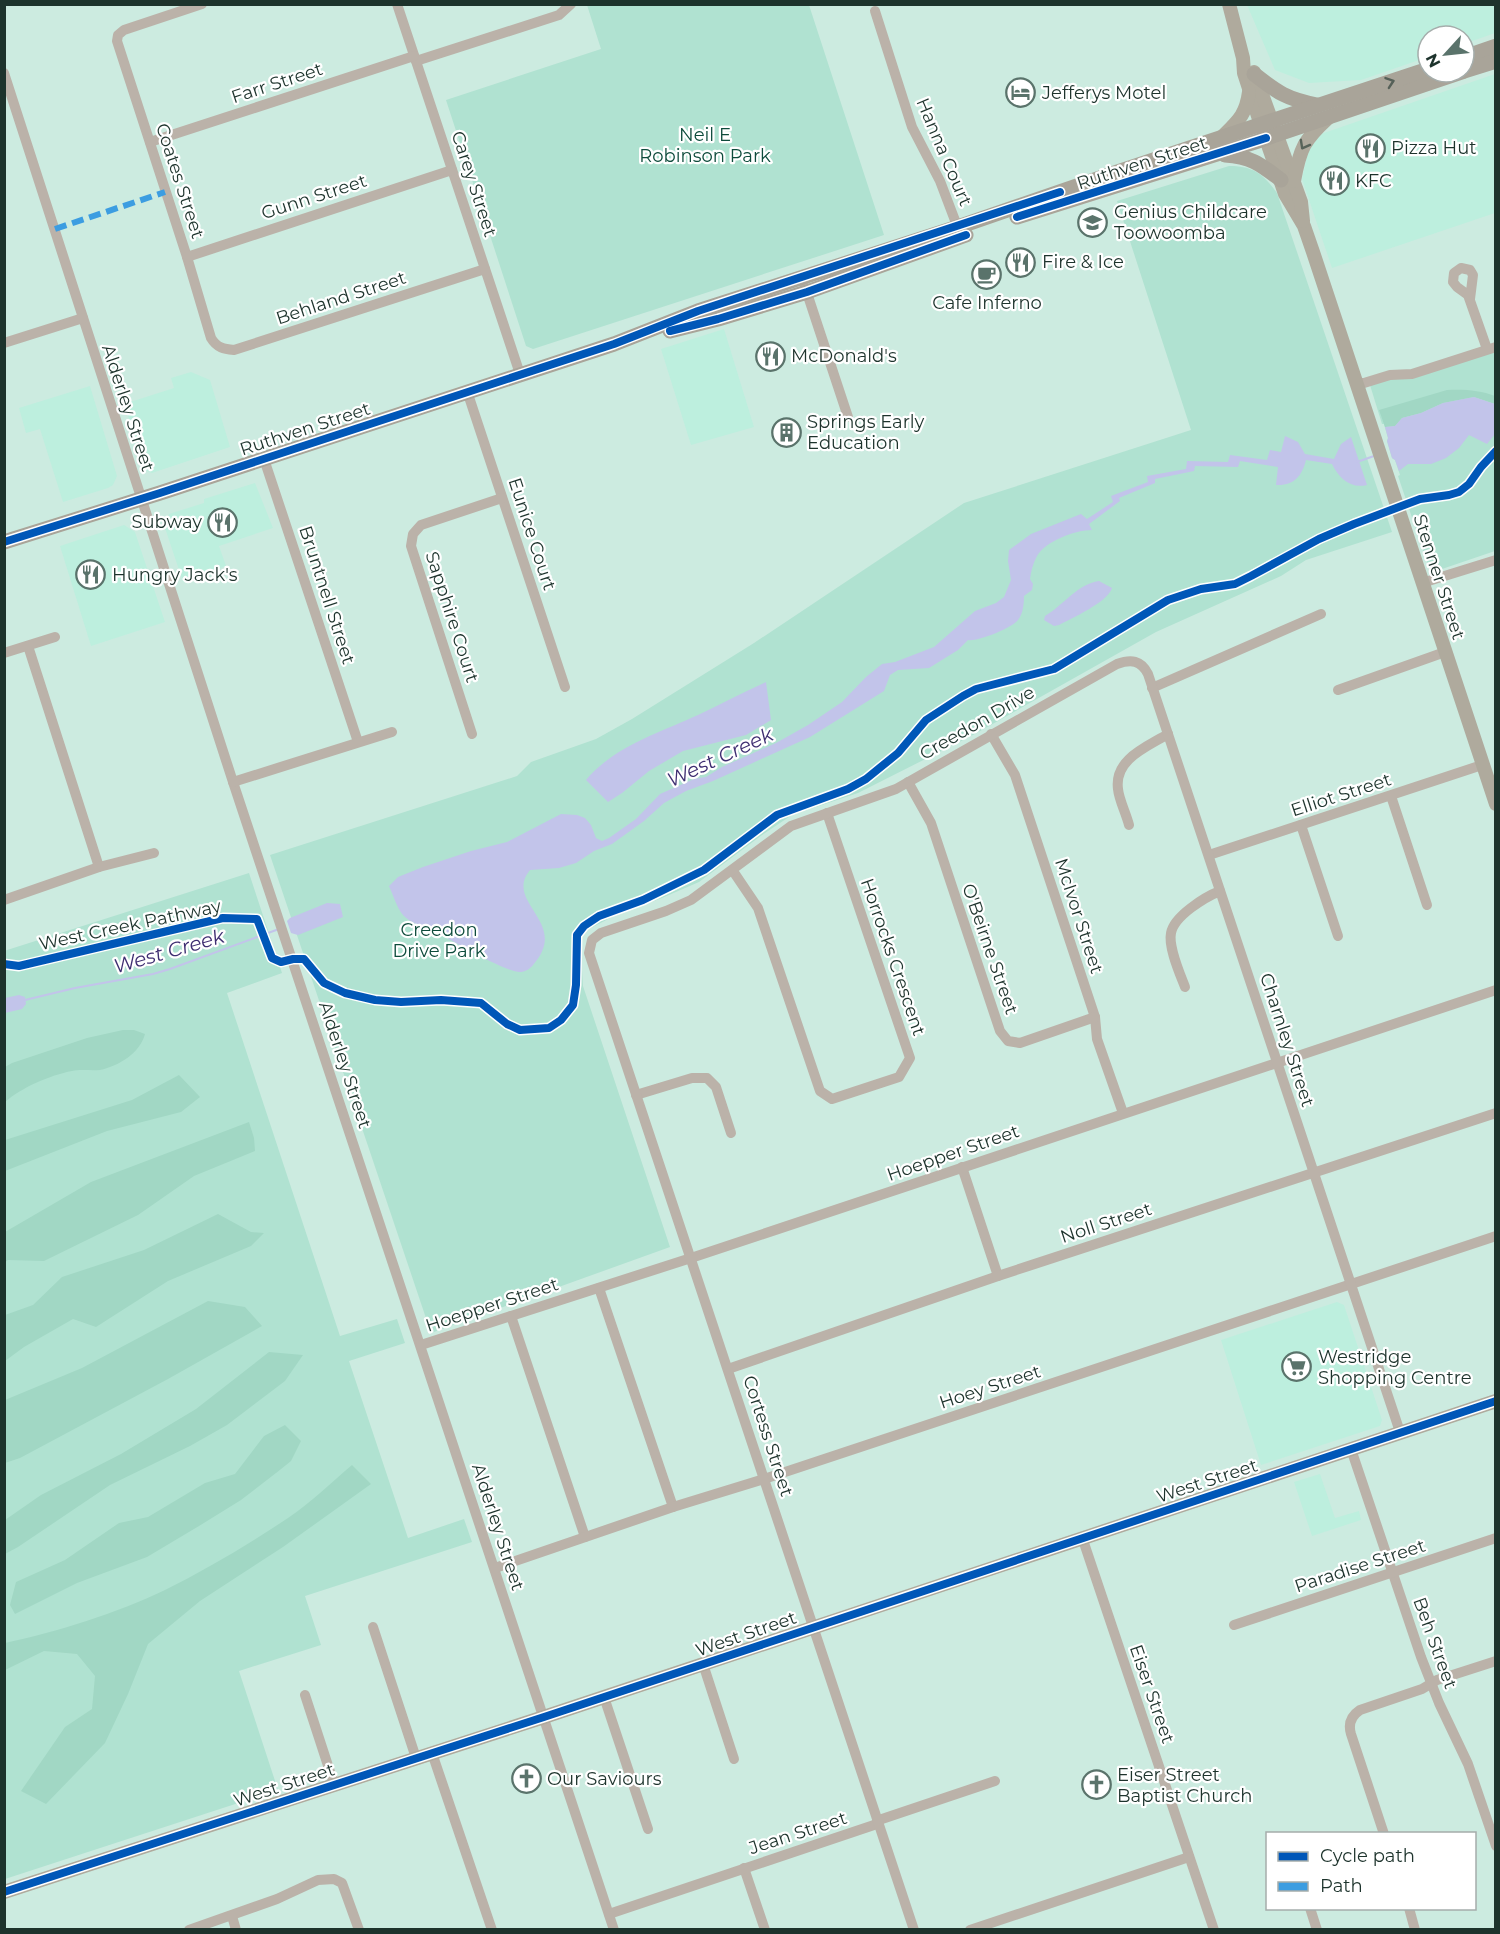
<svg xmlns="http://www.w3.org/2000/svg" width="1500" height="1934" font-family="Montserrat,sans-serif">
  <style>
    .built { fill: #bdefde }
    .green { fill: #b0e2d1 }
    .forest { fill: #a1d7c4 }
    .water { fill: #c2c4ea }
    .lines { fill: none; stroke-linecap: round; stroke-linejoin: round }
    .stream { stroke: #c2c4ea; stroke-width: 2 }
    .minor { stroke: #bbb2a9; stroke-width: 10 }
    .major { stroke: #afaa9d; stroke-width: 14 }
    .highway { stroke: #a9a499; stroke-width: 15 }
    .quiet { stroke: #3c9de1; stroke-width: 6; stroke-dasharray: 12 6; stroke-linecap: butt }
    .cycleway-casing { stroke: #fff; stroke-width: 11 }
    .cycleway { stroke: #0057b8; stroke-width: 8 }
    .oneway { stroke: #556058 }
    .oneway2 { stroke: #576359 }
    .labels { text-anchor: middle; stroke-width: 4.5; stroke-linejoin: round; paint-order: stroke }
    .street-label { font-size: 18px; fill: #1d332c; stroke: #fff }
    .poi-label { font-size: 18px; fill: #1d332c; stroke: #fff; text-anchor: start }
    .park-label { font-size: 18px; fill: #0d4b3b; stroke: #fff }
    .water-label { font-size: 20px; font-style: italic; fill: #3e2e71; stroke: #fff }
  </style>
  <rect width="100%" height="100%" fill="#ccebe0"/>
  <g class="built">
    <path d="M1247 5H1495V33L1464 44V36H1428V57L1361 80 1309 83 1275 70Z"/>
    <path d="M1495 74V213L1332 268 1302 179 1308 151 1321 134Z"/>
    <path d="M724 329 754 427 691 445 661 349Z"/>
    <path d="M191 372 210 380 230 447 152 473 147 471 124 404 174 388 171 378Z"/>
    <path d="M90 386 117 476 113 485 108 488 63 502 40 429 26 433 19 408Z"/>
    <path d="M255 483 273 528 219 546 226 566 183 582 164 525 169 514 204 503V499Z"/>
    <path d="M124 525 135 532 165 622 91 646 60 546Z"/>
    <path d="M1337 1302 1344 1305 1382 1420 1380 1426 1261 1465 1221 1340Z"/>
    <path d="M1320 1474 1335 1518 1359 1511 1361 1520 1312 1536 1294 1482Z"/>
  </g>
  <g class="green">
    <path d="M587 5H809L884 235 533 349 526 346 446 100 601 49Z"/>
    <path d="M1229 166C1254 166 1263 174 1277 193L1392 532 1306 560 1281 576 1156 632 973 735 858 793 792 815 762 835 699 882 662 898 616 915 585 931 580 939 583 986 670 1247 431 1333 270 855 517 776 531 762 596 739 632 719 754 643 964 503 1191 430 1117 201Z"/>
    <path d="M1495 351V551L1442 569 1429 568 1398 476 1400 475 1395 460 1392 458 1387 441 1388 438 1384 424H1382L1370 385 1386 379H1411Z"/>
    <path d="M249 873 282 973 227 993 340 1336 397 1319 405 1343 349 1361 408 1538 464 1519 472 1542 305 1596 321 1645 239 1671 278 1790 5 1879 4 951Z"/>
  </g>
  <g class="forest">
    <path d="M1447 390C1463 389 1480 390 1495 396V404L1474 397 1443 403 1421 413 1402 418 1395 426 1385 427 1379 410Z"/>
    <path d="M123 1030H134L145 1034C140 1053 119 1066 100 1070 91 1071 81 1069 72 1071 50 1075 21 1088 5 1102V1067L12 1063 87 1038Z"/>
    <path d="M179 1075 200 1097 181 1112 107 1131 5 1171V1140L132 1100Z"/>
    <path d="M249 1122 254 1138 255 1151 194 1176 138 1215 44 1261 8 1260 5 1262V1232L91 1182Z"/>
    <path d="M218 1214 251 1232 264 1233 251 1246 168 1281 96 1327 73 1319 24 1347 5 1361V1315L33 1305 62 1277 144 1250Z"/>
    <path d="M208 1301 245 1307 262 1326 168 1379 20 1458 5 1463V1400L82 1368Z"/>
    <path d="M269 1352 303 1355 285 1381 227 1425 190 1446 110 1485 18 1547 5 1554V1520L41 1495 121 1454 196 1409Z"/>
    <path d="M285 1425 301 1441 291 1461 276 1473 241 1500 199 1526 147 1557 77 1583 15 1614 10 1605 16 1582 65 1560 119 1523 148 1517 205 1483 235 1474 264 1436Z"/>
    <path d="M352 1465 371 1484 283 1547 200 1601 148 1644 128 1694 105 1743 46 1804 21 1791 65 1727 92 1709 95 1676 77 1654 44 1651 5 1670V1643C57 1632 117 1613 165 1590 207 1569 249 1544 288 1518 310 1503 331 1483 352 1465Z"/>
  </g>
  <g class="water">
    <path d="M1474 397 1495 404V434L1487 444 1469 435 1459 448 1446 458 1431 464H1408L1399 471 1395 460 1392 458 1387 441 1388 438 1385 427 1395 426 1402 418 1421 413 1443 403Z"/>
    <path d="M1285 436 1298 442 1305 454 1334 459 1341 444 1351 437 1367 485C1350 489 1339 478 1332 464L1306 460C1302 476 1294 486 1276 485L1278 467 1240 461 1238 467 1195 466 1194 471 1155 479V483L1119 498 1120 501 1089 524 1092 530C1075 530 1046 541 1037 556 1033 563 1031 571 1030 579L1033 584 1032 590 1024 596C1024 604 1023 614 1018 620 1012 628 977 642 968 640L958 650 929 668 898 670 890 675 884 691 810 737 713 781 686 791 664 803 644 821 612 844 594 851 576 863 559 868 530 870C503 903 571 922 533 965 531 968 525 972 521 972 505 973 447 937 429 928 399 920 400 911 389 886L398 877 423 867 471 851 507 842 561 814 577 815 585 818 591 825 596 838 602 841 609 838 636 819 660 794 694 779 706 777 722 767 776 743 808 725 842 702 866 677 882 664 895 662 934 647 975 611 996 603 1004 597 1011 580 1008 561 1009 550 1031 534 1081 514 1087 519 1113 502 1111 496 1148 482 1147 476 1186 469 1187 461 1228 462 1230 455 1267 460 1270 450 1281 452Z"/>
    <path d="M1099 581 1112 588C1108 602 1072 618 1059 625L1054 626 1044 620 1045 616C1064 605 1077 584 1099 581Z"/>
    <path d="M766 682 771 720 746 735 683 751 649 771 622 793 608 802 586 780C613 747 661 732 698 715 721 704 743 692 766 682Z"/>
    <path d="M327 903 340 904 343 917 298 935 291 933 287 921 290 918Z"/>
    <path d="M19 995 25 997 26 1004 22 1009 5 1013V998Z"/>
  </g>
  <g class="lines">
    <g class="stream">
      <path d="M1357 462 1374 456"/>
      <path d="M25 1000 75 988 153 974 170 969 279 929"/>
    </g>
    <g class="minor">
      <path d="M202 4 124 30 118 35 117 41 187 257 211 338C217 348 224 349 234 350L485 269"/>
      <path d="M397 4 520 374"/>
      <path d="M875 11 912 127 940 181 959 231"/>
      <path d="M416 61 559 15 571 4"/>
      <path d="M4 73 233 782 614 1930"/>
      <path d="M150 142 414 56"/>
      <path d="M187 257 452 170"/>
      <path d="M805 287 848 417"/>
      <path d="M1470 299 1473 275 1470 270 1461 268 1454 273 1453 282 1457 287 1468 295 1487 349"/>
      <path d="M4 343 83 318"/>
      <path d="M1356 383H1364L1390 375 1412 374 1496 347"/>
      <path d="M467 391 565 687"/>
      <path d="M264 459 358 742"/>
      <path d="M1422 583 1496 560"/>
      <path d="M28 646 99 867"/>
      <path d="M4 653 55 637"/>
      <path d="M1152 688 1321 614"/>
      <path d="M1338 690 1445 652"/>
      <path d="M472 734 411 546 413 534 421 525 502 498"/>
      <path d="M991 734 1015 775 1095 1017 1097 1039 1123 1113"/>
      <path d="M233 782 392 732"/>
      <path d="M908 782 931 823 1000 1031 1008 1041 1020 1043 1095 1017"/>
      <path d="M1391 796 1427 905"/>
      <path d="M1129 825C1126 813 1119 800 1118 789 1114 759 1147 747 1168 734"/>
      <path d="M1301 825 1338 936"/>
      <path d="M1209 855 1482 765"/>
      <path d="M733 871 758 908 820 1091 832 1099 899 1077 910 1058 827 813"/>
      <path d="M4 900 99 867 154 853"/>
      <path d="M1185 987C1180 974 1168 947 1171 933 1174 916 1205 897 1220 891"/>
      <path d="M636 1095 692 1078H707L716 1087 731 1133"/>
      <path d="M962 1167 998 1276"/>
      <path d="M599 1288 673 1507"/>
      <path d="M511 1316 585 1537"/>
      <path d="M421 1345 691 1258 1496 990"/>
      <path d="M728 1369 998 1276 1496 1113"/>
      <path d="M1351 1449 1421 1657 1439 1703 1468 1764 1496 1846"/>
      <path d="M1082 1537 1214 1930"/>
      <path d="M495 1568 673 1507 764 1479 1496 1236"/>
      <path d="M1234 1625 1496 1538"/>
      <path d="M373 1627 416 1758"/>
      <path d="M703 1664 734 1759"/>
      <path d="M305 1695 334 1784"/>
      <path d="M604 1697 648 1829"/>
      <path d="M432 1753 492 1930"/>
      <path d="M1384 1834 1351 1734C1348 1724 1351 1716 1360 1710L1422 1689 1437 1680 1496 1661"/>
      <path d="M744 1868 765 1930"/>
      <path d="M1310 1908 1317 1930"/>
      <path d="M1409 1908 1415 1930"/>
      <path d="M609 1914 874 1825 882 1819 995 1781"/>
      <path d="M232 1916 236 1930"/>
      <path d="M189 1930 277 1899 318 1880 334 1879 342 1883 359 1930"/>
      <path d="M914 1930 589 953 592 940 601 933 666 911 691 900 791 826 896 789 1117 664C1131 659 1141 660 1148 674L1400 1432"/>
      <path d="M970 1930 1189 1857"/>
    </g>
    <g class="major">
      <path d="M1229 4 1243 58 1244 73 1258 116 1285 194 1304 226 1313 252 1496 804"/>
      <path d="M1254 72 1301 202 1303 221"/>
      <path d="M1222 137C1238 121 1246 115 1249 92"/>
      <path d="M1294 181C1300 148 1304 140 1328 118"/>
      <path d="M4 1892 544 1717 1496 1401"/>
    </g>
    <g class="highway">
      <path d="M1464 57 1496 46"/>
      <path d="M1464 71 1496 61"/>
      <path d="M1254 74C1278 93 1287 99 1317 105"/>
      <path d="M1225 155C1252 157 1260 164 1281 180"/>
      <path d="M1017 217 1258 141 1462 72"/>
      <path d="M670 331 718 319 807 292 966 235"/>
      <path d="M4 542 160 493 614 344 698 311 958 227 1120 171 1428 69"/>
    </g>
    <path class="quiet" d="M55 229 165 192"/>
    <defs>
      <g id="cycleway">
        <path d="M1017 217 1266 138"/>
        <path d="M670 331 718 319 807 292 966 235"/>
        <path d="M4 542 160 493 614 344 698 311 1060 192"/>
        <path d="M4 964 19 966 223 918 257 919 272 958 281 962 293 959H304L324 983 345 993 375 1000 401 1002 441 1000 481 1003 507 1024 520 1030 549 1028 561 1020 573 1005 576 985 577 935 584 926 599 916 643 900 704 870 777 815 848 789 866 779 898 753 926 720 963 696 976 689 1054 669 1168 600 1201 589 1235 584 1251 576 1319 539 1354 524 1420 499 1449 495 1459 492 1469 484 1481 467 1496 451"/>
        <path d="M4 1892 544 1717 1496 1401"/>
      </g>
    </defs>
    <use href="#cycleway" class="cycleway-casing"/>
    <use href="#cycleway" class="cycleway"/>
  </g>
  <defs><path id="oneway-chevron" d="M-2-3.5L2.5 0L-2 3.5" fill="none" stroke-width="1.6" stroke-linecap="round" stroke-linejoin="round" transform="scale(1.5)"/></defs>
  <use class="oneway" href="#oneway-chevron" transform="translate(1390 82) rotate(-19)"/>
  <use class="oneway2" href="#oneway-chevron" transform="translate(1304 145) rotate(119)"/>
  <defs>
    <symbol id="hotel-ring" viewBox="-11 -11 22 22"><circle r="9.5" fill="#fff" stroke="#5a736b" stroke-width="1.5"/><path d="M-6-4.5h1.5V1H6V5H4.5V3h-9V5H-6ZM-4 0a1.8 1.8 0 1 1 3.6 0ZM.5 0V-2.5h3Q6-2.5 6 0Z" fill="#5a736b"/></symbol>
    <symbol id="restaurant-ring" viewBox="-11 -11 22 22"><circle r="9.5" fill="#fff" stroke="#5a736b" stroke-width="1.5"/><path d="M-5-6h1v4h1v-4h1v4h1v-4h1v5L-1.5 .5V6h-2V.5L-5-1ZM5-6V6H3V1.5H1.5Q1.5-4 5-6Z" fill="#5a736b"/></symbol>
    <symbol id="school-ring" viewBox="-11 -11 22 22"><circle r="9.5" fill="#fff" stroke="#5a736b" stroke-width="1.5"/><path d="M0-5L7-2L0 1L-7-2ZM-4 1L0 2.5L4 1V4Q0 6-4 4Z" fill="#5a736b"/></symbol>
    <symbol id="cafe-ring" viewBox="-11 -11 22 22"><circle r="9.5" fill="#fff" stroke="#5a736b" stroke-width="1.5"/><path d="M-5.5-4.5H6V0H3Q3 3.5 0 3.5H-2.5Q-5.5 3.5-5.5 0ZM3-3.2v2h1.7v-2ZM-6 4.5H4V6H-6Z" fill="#5a736b"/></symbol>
    <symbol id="building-ring" viewBox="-11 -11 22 22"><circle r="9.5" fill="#fff" stroke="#5a736b" stroke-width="1.5"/><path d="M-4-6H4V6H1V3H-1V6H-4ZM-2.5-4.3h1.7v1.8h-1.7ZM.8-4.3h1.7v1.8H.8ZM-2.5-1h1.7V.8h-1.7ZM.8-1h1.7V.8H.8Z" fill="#5a736b"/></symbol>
    <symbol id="supermarket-ring" viewBox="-11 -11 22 22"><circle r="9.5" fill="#fff" stroke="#5a736b" stroke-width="1.5"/><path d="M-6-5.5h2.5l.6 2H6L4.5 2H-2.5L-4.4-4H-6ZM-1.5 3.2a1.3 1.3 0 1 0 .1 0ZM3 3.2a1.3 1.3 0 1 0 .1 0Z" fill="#5a736b"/></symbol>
    <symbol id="church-ring" viewBox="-11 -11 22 22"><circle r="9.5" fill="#fff" stroke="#5a736b" stroke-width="1.5"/><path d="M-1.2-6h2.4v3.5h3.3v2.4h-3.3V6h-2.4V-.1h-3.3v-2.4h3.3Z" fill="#5a736b"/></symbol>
  </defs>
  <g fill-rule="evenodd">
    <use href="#hotel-ring" x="1004" y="76" width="33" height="33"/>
    <use href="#restaurant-ring" x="1354" y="132" width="33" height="33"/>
    <use href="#restaurant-ring" x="1318" y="164" width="33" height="33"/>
    <use href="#school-ring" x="1076" y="206" width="33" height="33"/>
    <use href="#restaurant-ring" x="1004" y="246" width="33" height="33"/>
    <use href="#cafe-ring" x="970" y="258" width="33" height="33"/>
    <use href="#restaurant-ring" x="754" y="340" width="33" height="33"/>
    <use href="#building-ring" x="770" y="416" width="33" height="33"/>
    <use href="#restaurant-ring" x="206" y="506" width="33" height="33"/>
    <use href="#restaurant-ring" x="74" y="558" width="33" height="33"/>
    <use href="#supermarket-ring" x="1280" y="1350" width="33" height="33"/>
    <use href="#church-ring" x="510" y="1762" width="33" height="33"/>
    <use href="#church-ring" x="1080" y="1768" width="33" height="33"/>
  </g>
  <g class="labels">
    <g class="street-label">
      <text transform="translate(277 83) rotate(-18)" y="6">Farr Street</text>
      <text transform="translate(944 152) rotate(67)" y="6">Hanna Court</text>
      <text transform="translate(1142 163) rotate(-18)" y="6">Ruthven Street</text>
      <text transform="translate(180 181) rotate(72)" y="6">Coates Street</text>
      <text transform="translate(474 184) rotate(72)" y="6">Carey Street</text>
      <text transform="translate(314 197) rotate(-18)" y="6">Gunn Street</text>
      <text transform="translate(341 298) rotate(-18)" y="6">Behland Street</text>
      <text transform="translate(128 408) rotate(72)" y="6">Alderley Street</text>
      <text transform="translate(305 429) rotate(-18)" y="6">Ruthven Street</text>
      <text transform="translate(532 534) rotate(72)" y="6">Eunice Court</text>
      <text transform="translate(1439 577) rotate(72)" y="6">Stenner Street</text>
      <text transform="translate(327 595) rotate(72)" y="6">Bruntnell Street</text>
      <text transform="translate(452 617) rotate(72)" y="6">Sapphire Court</text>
      <text transform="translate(977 723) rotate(-30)" y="6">Creedon Drive</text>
      <text transform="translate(1341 795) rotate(-18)" y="6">Elliot Street</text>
      <text transform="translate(1079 916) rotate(72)" y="6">McIvor Street</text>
      <text transform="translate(130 925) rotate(-12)" y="6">West Creek Pathway</text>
      <text transform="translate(990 949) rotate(71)" y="6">O'Beirne Street</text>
      <text transform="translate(893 957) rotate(71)" y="6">Horrocks Crescent</text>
      <text transform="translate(1287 1040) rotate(72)" y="6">Charnley Street</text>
      <text transform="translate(345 1065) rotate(72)" y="6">Alderley Street</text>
      <text transform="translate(953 1153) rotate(-19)" y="6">Hoepper Street</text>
      <text transform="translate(1106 1223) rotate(-18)" y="6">Noll Street</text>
      <text transform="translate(492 1305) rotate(-18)" y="6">Hoepper Street</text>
      <text transform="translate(990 1387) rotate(-18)" y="6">Hoey Street</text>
      <text transform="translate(768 1436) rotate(72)" y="6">Cortess Street</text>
      <text transform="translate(1207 1481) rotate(-18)" y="6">West Street</text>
      <text transform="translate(498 1527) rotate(72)" y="6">Alderley Street</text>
      <text transform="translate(1360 1566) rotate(-18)" y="6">Paradise Street</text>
      <text transform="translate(746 1634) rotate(-19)" y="6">West Street</text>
      <text transform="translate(1435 1643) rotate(70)" y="6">Beh Street</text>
      <text transform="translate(1152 1694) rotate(71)" y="6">Eiser Street</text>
      <text transform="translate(284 1785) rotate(-18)" y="6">West Street</text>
      <text transform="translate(798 1833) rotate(-18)" y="6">Jean Street</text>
    </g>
    <g class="poi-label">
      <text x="1042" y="99">Jefferys Motel</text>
      <text x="1391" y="154">Pizza Hut</text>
      <text x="1355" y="187">KFC</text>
      <text x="1114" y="218">Genius Childcare<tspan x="1114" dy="21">Toowoomba</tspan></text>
      <text x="1042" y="268">Fire &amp; Ice</text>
      <text x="987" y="309" text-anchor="middle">Cafe Inferno</text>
      <text x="791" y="362">McDonald's</text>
      <text x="807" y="428">Springs Early<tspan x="807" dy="21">Education</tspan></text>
      <text x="202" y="528" text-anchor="end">Subway</text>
      <text x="112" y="581">Hungry Jack's</text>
      <text x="1318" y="1363">Westridge<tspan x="1318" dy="21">Shopping Centre</tspan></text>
      <text x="1117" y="1781">Eiser Street<tspan x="1117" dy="21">Baptist Church</tspan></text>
      <text x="547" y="1785">Our Saviours</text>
    </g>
    <g class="park-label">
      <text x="705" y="141">Neil E<tspan x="705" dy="21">Robinson Park</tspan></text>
      <text x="439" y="936">Creedon<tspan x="439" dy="21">Drive Park</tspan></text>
    </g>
    <g class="water-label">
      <text transform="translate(720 757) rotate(-25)" y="7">West Creek</text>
      <text transform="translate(169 951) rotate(-16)" y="7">West Creek</text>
    </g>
  </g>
  <rect width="1500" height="1934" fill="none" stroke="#1d332c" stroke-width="12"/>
  <rect x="1266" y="1832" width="210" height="78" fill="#ffffff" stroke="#a5adab" stroke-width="1.5"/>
  <rect x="1278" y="1852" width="30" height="9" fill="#0057b8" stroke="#a5adab" stroke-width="1.5"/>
  <text x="1320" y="1862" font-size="18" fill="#1d332c">Cycle path</text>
  <rect x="1278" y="1882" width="30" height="9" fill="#3c9de1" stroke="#a5adab" stroke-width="1.5"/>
  <text x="1320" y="1892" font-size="18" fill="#1d332c">Path</text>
  <g transform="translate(1446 54) rotate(243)"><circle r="28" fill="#ffffff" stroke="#a5adab" stroke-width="1.5"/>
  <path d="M0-4.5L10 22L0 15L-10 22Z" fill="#5a736b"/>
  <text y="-9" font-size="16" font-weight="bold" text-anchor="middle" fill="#1d332c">N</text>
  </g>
</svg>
